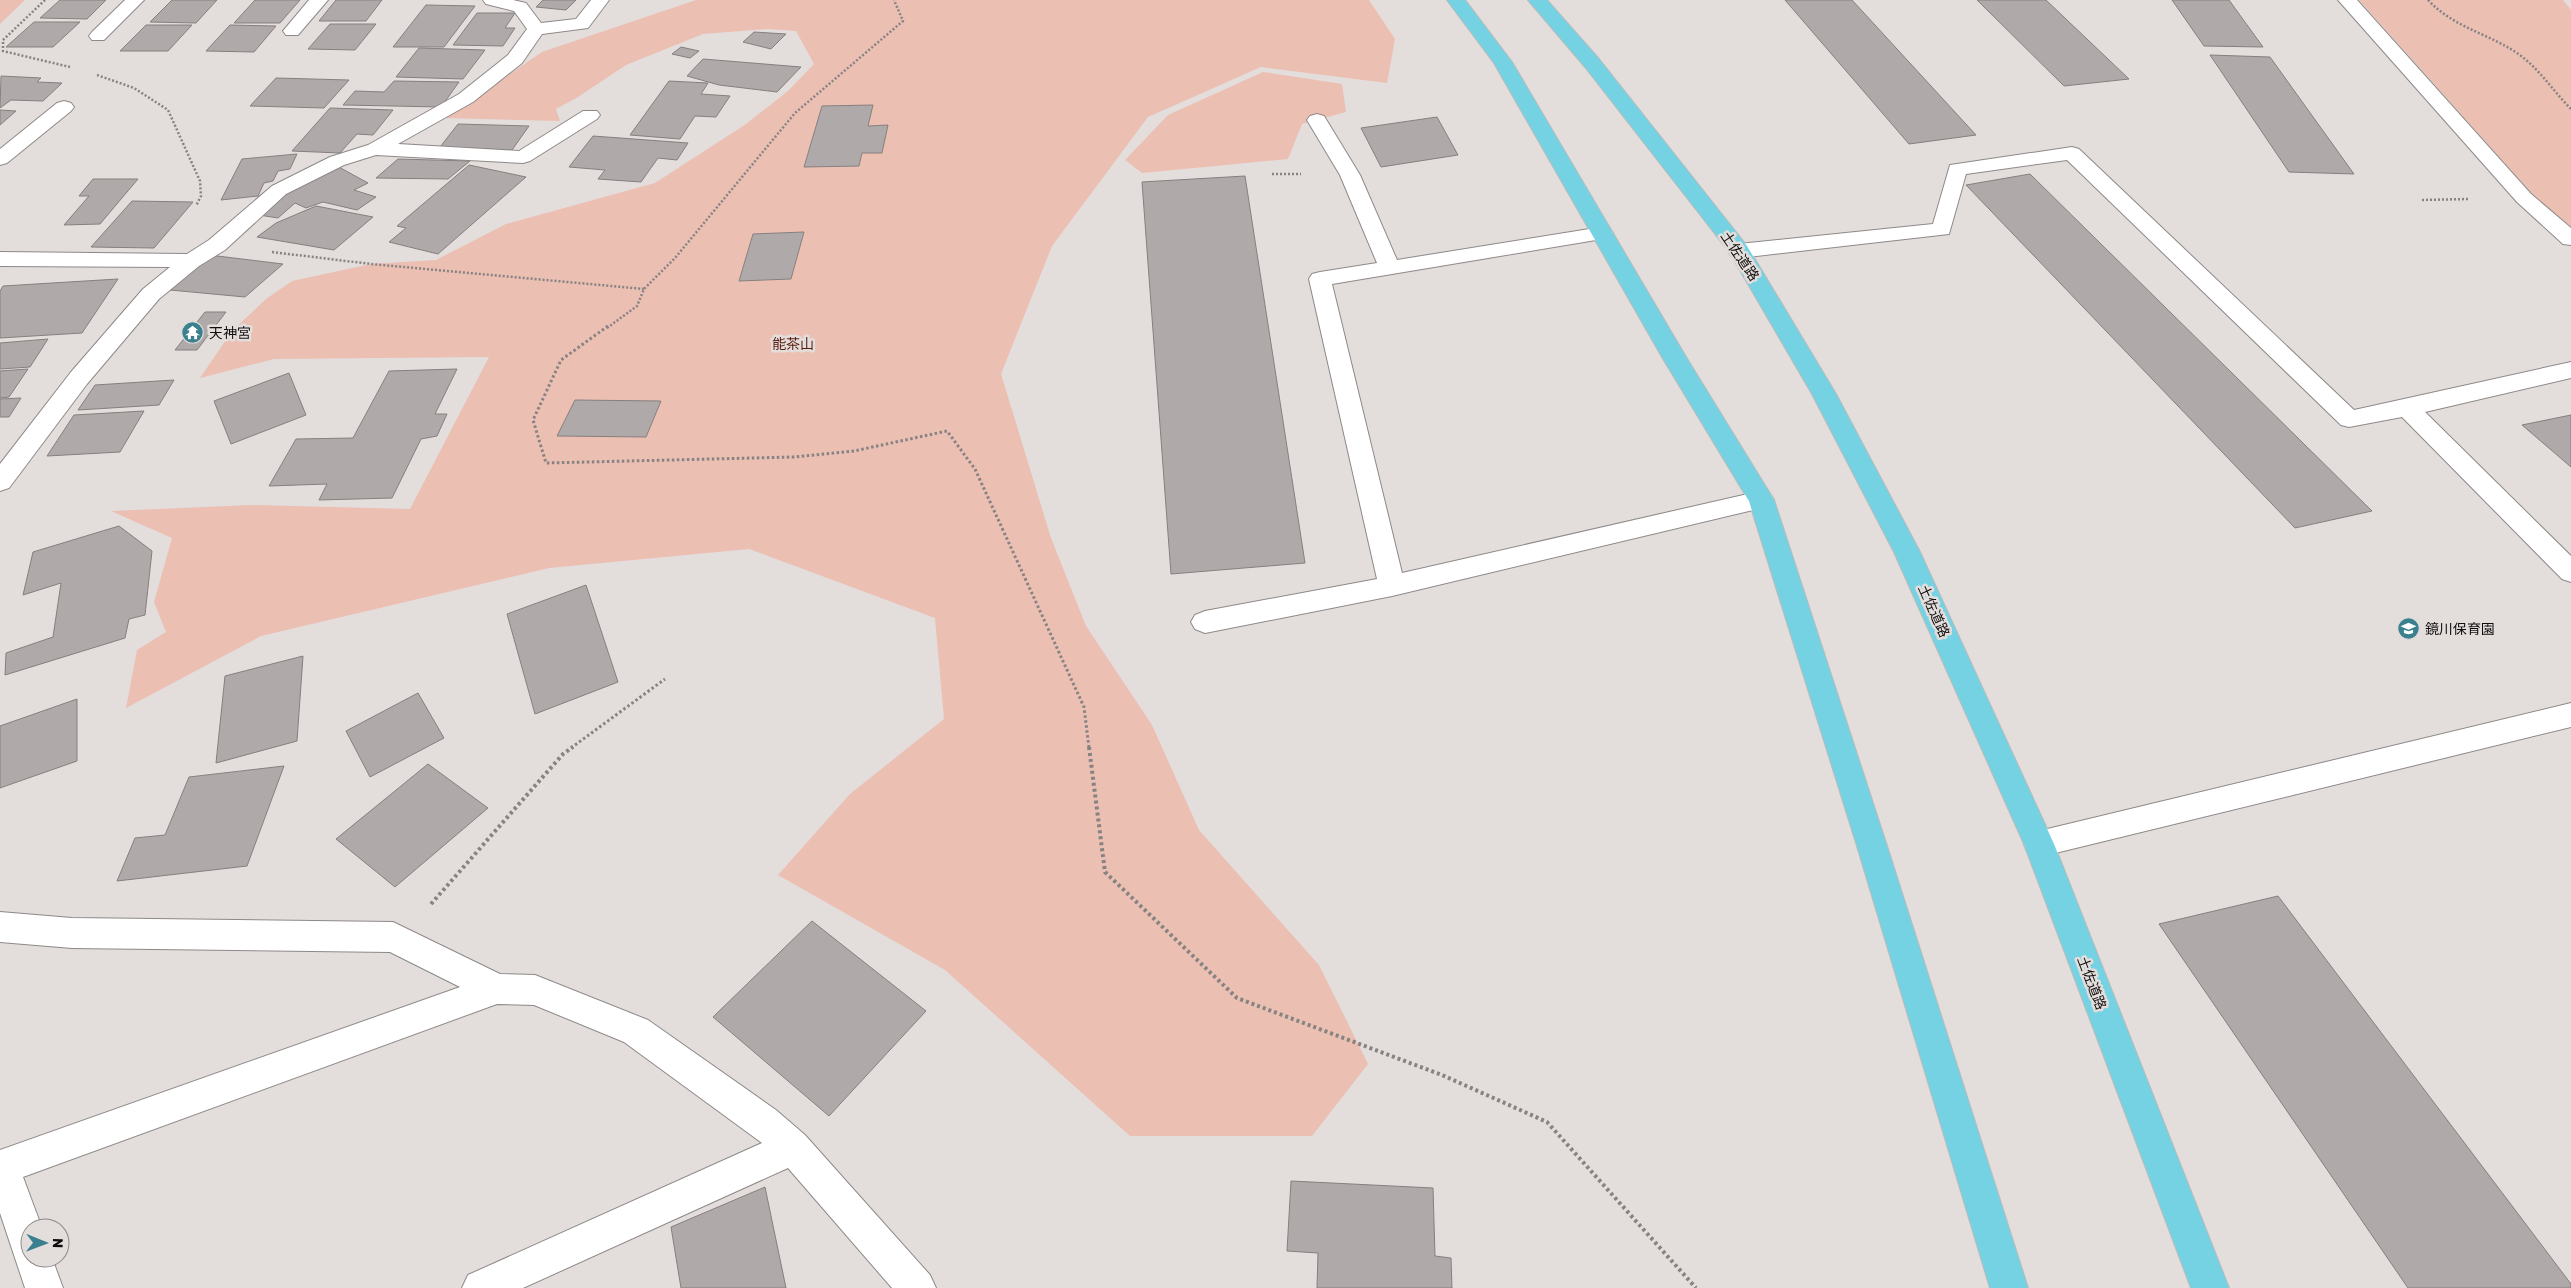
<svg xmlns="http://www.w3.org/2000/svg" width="2571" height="1288" font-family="Rubik,'Noto Sans JP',sans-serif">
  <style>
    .green { fill: #ecbfb3 }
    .building { fill: #afaaa9; stroke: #85807f }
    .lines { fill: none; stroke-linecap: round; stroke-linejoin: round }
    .minor-casing { stroke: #8e8988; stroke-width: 2 }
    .trunk-casing { stroke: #bcbcbb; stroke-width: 2 }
    .path-far2 { stroke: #868382; stroke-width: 2.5; stroke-dasharray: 2 2; stroke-linecap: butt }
    .path-far1 { stroke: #868382; stroke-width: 3; stroke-dasharray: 2.5 2.5; stroke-linecap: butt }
    .path { stroke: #868382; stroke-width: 4; stroke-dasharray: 3 3; stroke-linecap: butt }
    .minor { fill: #fff; fill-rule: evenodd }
    .trunk { fill: #74d2e3; fill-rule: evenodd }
    .labels { text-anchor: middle; stroke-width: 5; stroke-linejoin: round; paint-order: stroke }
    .street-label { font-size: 14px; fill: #0f0e0d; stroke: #e3dddc }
    .poi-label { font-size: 14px; fill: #0f0e0d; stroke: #e3dddc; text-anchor: start }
    .park-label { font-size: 14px; fill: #591b0c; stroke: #e3dddc }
  </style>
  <rect width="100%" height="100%" fill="#e3dddc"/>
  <g class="green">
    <path d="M0 0H25L0 24Z"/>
    <path d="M696 0H1369L1395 39 1387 83 1261 67 1148 117 1052 246 1001 374 1051 538 1086 626 1152 725 1199 830 1319 965 1368 1064 1312 1136H1130L945 970 778 875 850 794 944 719 935 618 749 549 549 568 261 636 126 708 137 650 166 632 154 602 172 538 111 511 252 505 410 509 489 357 274 359 200 378 232 331 266 299 292 281 371 264 436 260 506 224 655 183 746 124 788 91 814 64 796 31 768 29 703 34 626 65 578 97 556 109 560 121 445 118 542 52Z"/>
    <path d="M2359 0H2563L2571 10V229L2535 197Z"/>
    <path d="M1263 72 1342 84 1346 112 1302 124 1288 159 1142 173 1125 160 1168 115Z"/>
  </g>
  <g class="building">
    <path d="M60 0H106L87 19 40 18Z"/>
    <path d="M172 0H217L196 23 150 22Z"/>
    <path d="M255 0H300L280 23H234Z"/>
    <path d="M336 0H382L366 21H319Z"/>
    <path d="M543 0H576L566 10 536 7Z"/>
    <path d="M1785 0H1852L1976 135 1909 144Z"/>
    <path d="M1977 0H2046L2129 79 2064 86Z"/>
    <path d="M2172 0H2229L2263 47 2204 46Z"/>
    <path d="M426 5 475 6 444 47H393Z"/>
    <path d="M477 13H515L505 28H515L503 46 453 45Z"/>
    <path d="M34 22H80L53 47H6Z"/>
    <path d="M330 24H376L355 50 308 49Z"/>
    <path d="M146 25H192L168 51H120Z"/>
    <path d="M230 25 276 26 254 52 206 51Z"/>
    <path d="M754 32 786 34 771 49 743 42Z"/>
    <path d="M681 47 699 51 690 58 672 54Z"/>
    <path d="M419 48 485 50 463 79 396 77Z"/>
    <path d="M2210 55 2270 57 2354 174 2289 172Z"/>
    <path d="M703 59 801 67 777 92 719 85 687 76Z"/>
    <path d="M1 76 41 78 37 82 62 83 43 101 11 100 0 108Z"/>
    <path d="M276 78 349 80 324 108 250 106Z"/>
    <path d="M394 81 459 82 441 107 343 105 355 91 384 92Z"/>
    <path d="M669 81 708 83 701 94 730 96 716 117 695 116 680 139 630 135Z"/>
    <path d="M873 105 868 126 888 125 882 153H862L859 166 804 167 822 106Z"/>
    <path d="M330 108 393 110 373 135 357 134 340 153 292 151Z"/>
    <path d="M0 110 16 111 0 125Z"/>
    <path d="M1437 117 1458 155 1381 167 1361 128Z"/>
    <path d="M458 124 529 126 512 150 440 147Z"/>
    <path d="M593 136 688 143 677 160 658 158 641 182 598 179 605 170 569 167Z"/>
    <path d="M297 154 290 169 278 171 273 181 264 183 258 196 221 200 242 159Z"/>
    <path d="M398 159 470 161 448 179 376 178Z"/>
    <path d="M469 165 526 177 438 254 389 242 406 228 397 226Z"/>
    <path d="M337 166 368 183 354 190 376 197 357 210 323 202 306 208 295 203 278 218 259 215 285 191Z"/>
    <path d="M2030 174 2372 511 2295 528 1966 185Z"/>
    <path d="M1245 176 1305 563 1171 574 1142 182Z"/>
    <path d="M93 179H138L100 224 64 225 89 196H79Z"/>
    <path d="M132 201 193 202 154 248 91 247Z"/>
    <path d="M316 206 373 217 334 250 257 237 276 223Z"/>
    <path d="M804 232 791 279 739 281 753 234Z"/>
    <path d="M209 255 283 264 245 297 170 290Z"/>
    <path d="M118 279 82 333 0 338V291L3 286Z"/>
    <path d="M205 312H226L197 350H175Z"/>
    <path d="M48 339 30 367 0 369V343Z"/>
    <path d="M28 369 9 397 0 398V371Z"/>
    <path d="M457 369 435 414H447L437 436 421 439 392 498 319 500 327 484 269 486 296 439 353 438 389 371Z"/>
    <path d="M289 373 306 415 231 444 214 401Z"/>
    <path d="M174 380 159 405 78 410 95 385Z"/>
    <path d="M21 398 9 417H0V399Z"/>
    <path d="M575 400 661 401 646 437 557 436Z"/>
    <path d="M144 411 120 452 47 456 74 415Z"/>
    <path d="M2571 415V467L2522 425Z"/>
    <path d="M119 526 152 551 145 615 129 619 125 638 5 675 6 653 53 637 61 583 23 595 33 552Z"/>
    <path d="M586 585 618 682 535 714 507 614Z"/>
    <path d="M303 656 297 741 216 763 225 676Z"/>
    <path d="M418 693 444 738 370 777 346 731Z"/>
    <path d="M77 699V761L0 788V726Z"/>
    <path d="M428 764 488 808 395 887 336 839Z"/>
    <path d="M284 766 247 866 117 881 135 838 165 835 189 777Z"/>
    <path d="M2278 896 2571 1284V1288H2408L2159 924Z"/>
    <path d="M812 921 926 1011 829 1116 713 1017Z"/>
    <path d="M1291 1181 1433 1188 1435 1256 1451 1258 1452 1288H1317L1318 1253 1287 1251Z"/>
    <path d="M765 1187 786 1288H681L671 1227Z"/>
  </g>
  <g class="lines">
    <defs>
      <g id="minor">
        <path d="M125 0H144L104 40H92L89 36 92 32Z"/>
        <path d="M309 0H328L298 35H286L283 31Z"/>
        <path d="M483 0H513L526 3 541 23 576 19 591 0H609L588 28 542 34 522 63 473 102 398 144 519 151 583 111H597L600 115 597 119 530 161 523 163 376 155 344 165 286 194 225 250 199 266 159 299 87 384 9 488 0 491V464L71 372 143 289 170 267 0 266V252L187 254 209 240 272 186 330 157 368 145 459 94 508 55 527 29 514 11 486 4Z"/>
        <path d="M2338 0H2357L2531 194 2571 228V245L2563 244 2517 202Z"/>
        <path d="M64 101 71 103 74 107 71 111 7 163 0 165V149L57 103Z"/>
        <path d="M1317 114 1324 116 1360 175 1397 260 1602 227 1609 228 1613 233 1609 238 1602 239 1332 284 1402 573 1761 491 1770 494 1774 500 1770 506 1392 596 1205 633 1195 629 1191 622 1195 615 1205 611 1377 579 1309 279 1312 274 1320 272 1377 263 1340 175 1307 120 1310 116Z"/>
        <path d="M2072 147 2079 149 2354 410 2571 362V378L2425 412 2571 556V582L2562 579 2402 417 2349 427 2341 425 2067 160 1966 174 1949 234 1739 258 1731 256 1728 251 1731 246 1739 244 1933 224 1950 165Z"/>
        <path d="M2571 703V727L2039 857 2028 853 2024 844 2028 835 2039 831Z"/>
        <path d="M0 912 72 918 393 922 500 974 535 975 648 1020 776 1110 805 1135 930 1275 936 1288H892L788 1168 523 1288H462L468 1275 762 1143 624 1042 534 1005 497 1004 23 1177 42 1228H30V1258H52L63 1288H25L0 1213V1150L460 987 390 952 72 948 0 942Z"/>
      </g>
      <g id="trunk">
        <path d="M1447 0H1465L1512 62 1686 357 1774 500 1887 846 2028 1288H1990L1857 846 1749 501 1662 357 1494 63Z"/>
        <path d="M1528 0H1547L1599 59 1747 246 1836 394 1920 552 2054 844 2229 1288H2191L2024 844 1894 552 1812 394 1730 253 1585 67Z"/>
      </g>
    </defs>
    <use href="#minor" class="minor-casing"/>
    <use href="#trunk" class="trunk-casing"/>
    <g class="path-far2">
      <path d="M45 0 3 40V51L70 67"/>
      <path d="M2428 0C2453 27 2487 33 2517 53 2539 68 2553 91 2571 109"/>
      <path d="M97 75 134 88 168 110 200 181 201 196 196 206"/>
      <path d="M1272 174H1301"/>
      <path d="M2422 200 2469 199"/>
      <path d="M272 252 371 264 644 289"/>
      <path d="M607 328 637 306 644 289 675 258 795 113 903 21 894 0"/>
    </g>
    <g class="path-far1">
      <path d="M608 326 561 360 533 420 546 463 794 457 854 451 947 431 975 469 1084 707 1089 748"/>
      <path d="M571 748 665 679"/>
    </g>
    <g class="path">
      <path d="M1089 747 1105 872 1237 998 1442 1075 1547 1122 1696 1288"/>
      <path d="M431 904 563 754 573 747"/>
    </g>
    <use href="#minor" class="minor"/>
    <use href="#trunk" class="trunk"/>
  </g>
  <defs>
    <symbol id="temple-disc" viewBox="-11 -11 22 22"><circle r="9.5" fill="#3b808e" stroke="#e3dddc"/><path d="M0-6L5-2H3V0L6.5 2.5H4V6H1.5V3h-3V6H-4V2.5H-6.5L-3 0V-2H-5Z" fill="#fff"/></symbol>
    <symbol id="school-disc" viewBox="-11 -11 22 22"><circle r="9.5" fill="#3b808e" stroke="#e3dddc"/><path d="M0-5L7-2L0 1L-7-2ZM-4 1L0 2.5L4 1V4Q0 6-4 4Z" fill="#fff"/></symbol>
  </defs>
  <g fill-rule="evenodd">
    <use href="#temple-disc" x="180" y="320" width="25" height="25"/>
    <use href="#school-disc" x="2396" y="616" width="25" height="25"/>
  </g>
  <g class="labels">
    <g class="street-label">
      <text transform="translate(1740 256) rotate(56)" y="5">土佐道路</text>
      <text transform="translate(1934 611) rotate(66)" y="5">土佐道路</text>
      <text transform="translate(2092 983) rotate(69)" y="5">土佐道路</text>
    </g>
    <g class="poi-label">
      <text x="209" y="338">天神宮</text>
      <text x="2425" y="634">鏡川保育園</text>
    </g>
    <g class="park-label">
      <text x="793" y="349">能茶山</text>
    </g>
  </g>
  <g transform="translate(45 1243) rotate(91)"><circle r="24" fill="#e3dddc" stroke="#8e8a89"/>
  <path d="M0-4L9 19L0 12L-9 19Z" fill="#3b808e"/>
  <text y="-8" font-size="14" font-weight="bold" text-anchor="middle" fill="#0f0e0d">N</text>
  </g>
</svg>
